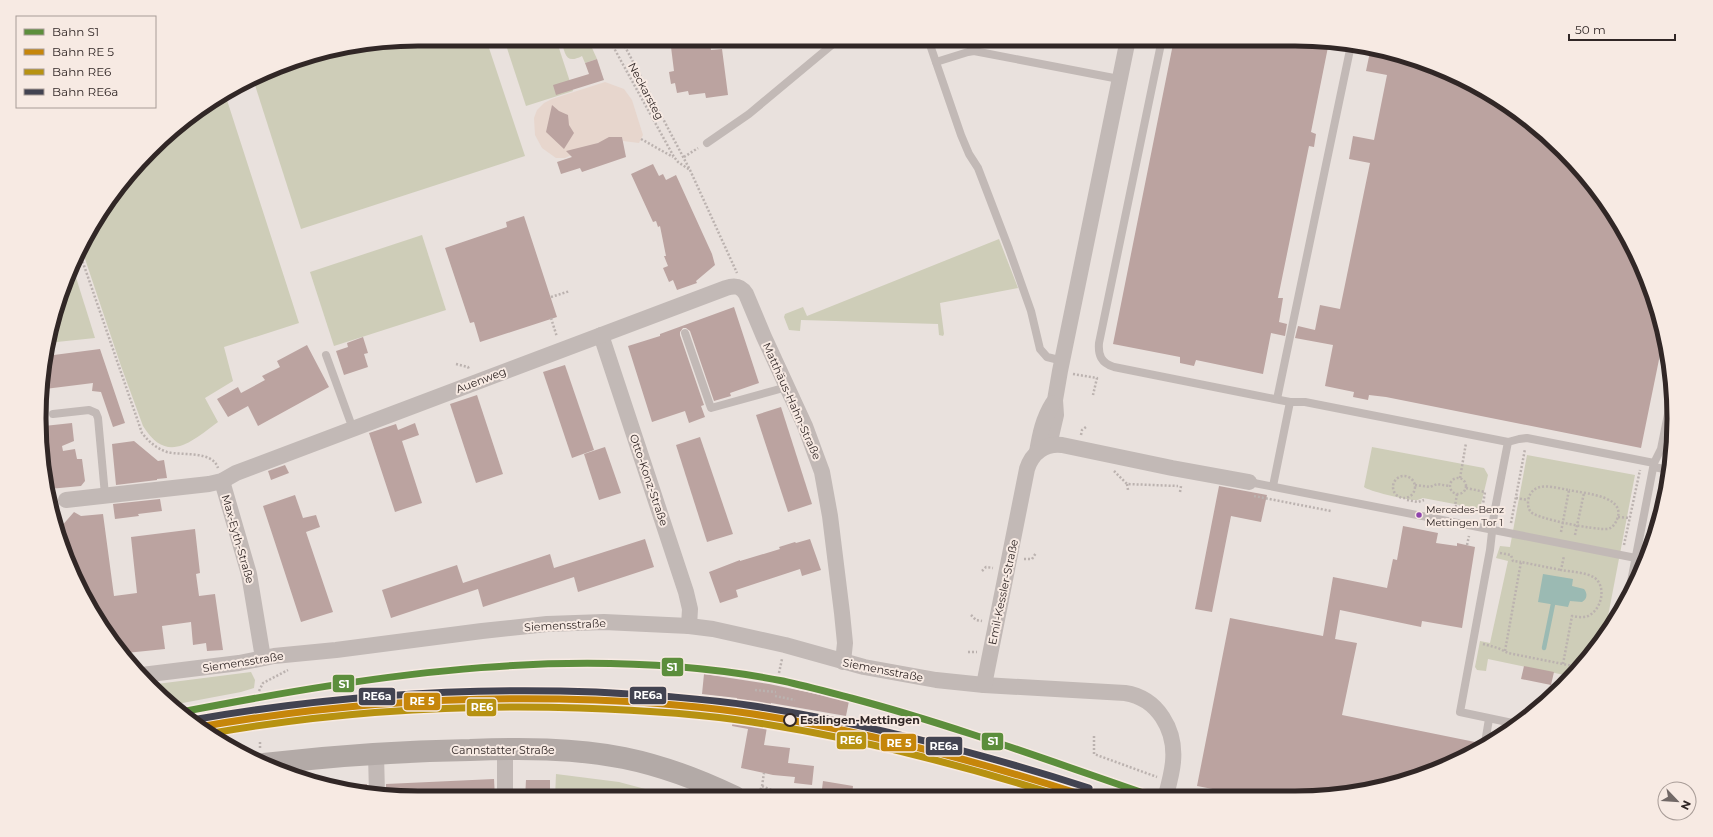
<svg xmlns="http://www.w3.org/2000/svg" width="1713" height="837" font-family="Montserrat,sans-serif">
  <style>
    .green { fill: #cecdb8 }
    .plaza { fill: #e7d6cd }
    .water { fill: #9bbab3 }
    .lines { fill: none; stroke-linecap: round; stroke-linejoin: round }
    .stream { stroke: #9bbab3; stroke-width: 4.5 }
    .building { fill: #bba3a0 }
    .path { stroke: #bbb2af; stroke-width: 2.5; stroke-dasharray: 2 2; stroke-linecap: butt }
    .lane { stroke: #c2b9b6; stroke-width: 8 }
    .street { stroke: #c2b9b6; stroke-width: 16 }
    .secondary { stroke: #b3aaa7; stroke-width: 22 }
    .rail-1-casing { stroke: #f7eae3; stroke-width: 10 }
    .rail-2-casing { stroke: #f7eae3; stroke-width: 10 }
    .rail-3-casing { stroke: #f7eae3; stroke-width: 10 }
    .rail-4-casing { stroke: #f7eae3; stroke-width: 10 }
    .rail-1 { stroke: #5c8e3c; stroke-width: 7 }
    .rail-2 { stroke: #c6860a; stroke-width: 7 }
    .rail-3 { stroke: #b79211; stroke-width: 7 }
    .rail-4 { stroke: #424351; stroke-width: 7 }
    .bus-dot { fill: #8e44ad; stroke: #f7eae3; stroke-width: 1.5 }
    .stop-dot { fill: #f7eae3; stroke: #312726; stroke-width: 2 }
    .labels { text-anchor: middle; stroke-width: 4; stroke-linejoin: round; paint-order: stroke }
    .bus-label { font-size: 10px; fill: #312726; stroke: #f7eae3; text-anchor: start }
    .street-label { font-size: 11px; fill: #312726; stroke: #f7eae3 }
    .stop-label { font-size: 11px; font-weight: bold; fill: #312726; stroke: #f7eae3; text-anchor: start }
    .rim { fill: none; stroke: #312726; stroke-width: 5 }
    .line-badge { stroke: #f7eae3; stroke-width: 1.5 }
    .badge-label { font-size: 11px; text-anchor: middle; font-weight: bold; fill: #fff }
  </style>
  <rect width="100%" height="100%" fill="#e9e1dd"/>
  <g class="green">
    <path d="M419 39H486L525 156 301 229 254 82 296 59Z"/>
    <path d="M504 39H556L573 91 526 106Z"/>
    <path d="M561 39H588L597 59 585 63 582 56C565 65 565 53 561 39Z"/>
    <path d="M226 97 299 323 224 347 233 381 205 398 218 422C191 442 167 465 143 426L121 366 82 250 90 229 133 168 187 118Z"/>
    <path d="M422 235 446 310 334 346 310 272Z"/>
    <path d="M999 239 1018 288 940 303 944 334 943 336 939 335 938 324 801 320 800 331 789 330 784 317 785 314 803 307 807 316Z"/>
    <path d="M74 271 95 338 47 343Z"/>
    <path d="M1372 447 1484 468 1488 475 1479 513 1467 511 1465 506 1423 498C1423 498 1418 500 1417 500 1410 501 1368 491 1364 487Z"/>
    <path d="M1527 455 1635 475 1605 632 1595 650 1569 676 1488 659 1486 671 1477 670 1475 667 1480 641 1490 643 1508 561 1496 558 1500 546 1510 547Z"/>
    <path d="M251 672 255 680 254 688 241 692 172 705 149 685Z"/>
    <path d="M556 774 619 782 675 797 555 798Z"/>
  </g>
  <path class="plaza" d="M605 82 624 89 632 100 643 135 639 143 623 141 622 137 598 143 565 158H556L542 148 535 135 534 118 537 110 544 103 552 99Z"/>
  <path class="water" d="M1543 574 1573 579 1572 586 1584 589C1588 594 1587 599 1582 602L1570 601 1568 607 1538 602Z"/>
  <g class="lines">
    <path class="stream" d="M1544 648 1553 604"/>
  </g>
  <g class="building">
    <path d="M670 39H710L711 50 722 49 728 95 706 98 705 93 689 95 688 91 677 93 675 83 671 84 669 72 674 71Z"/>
    <path d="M1174 39H1295L1329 42 1311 132 1316 134 1314 147 1309 146 1278 298H1283L1279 322 1287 324 1285 336 1271 333 1263 374 1196 360 1194 366 1180 363V357L1113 344Z"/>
    <path d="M1371 47 1440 68 1506 103 1563 150 1610 208 1645 273 1664 335 1641 448 1386 397 1369 395 1368 400 1353 397 1354 392 1325 386 1333 345 1295 338 1298 326 1315 330 1320 305 1340 309 1370 163 1349 159 1353 136 1374 140 1387 75 1366 71Z"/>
    <path d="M597 59 604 80 556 95 553 85 589 74 585 63Z"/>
    <path d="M552 105 559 111 568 115 569 125 574 133 564 149 546 132Z"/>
    <path d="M609 137H622L626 157 582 172 580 168 561 174 557 162 572 157 566 151 598 143Z"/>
    <path d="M653 164 659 176 663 174 666 180 676 175 712 254 715 265 696 281 697 283 677 290 673 280 669 282 663 268 668 266 664 256H666L660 226 658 227 656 221 653 222 631 174Z"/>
    <path d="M524 216 557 317 480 342 474 322 470 323 445 248 507 227 506 222Z"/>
    <path d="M734 307 759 383 730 393 731 396 714 401 690 331 686 328H683L680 332V335L704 405 701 406 705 417 689 423 685 411 652 422 628 346 660 336V334Z"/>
    <path d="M363 337 368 353 364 354 368 367 344 375 336 351 348 347 347 343Z"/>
    <path d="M307 345 329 387 258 426 248 406 228 417 217 399 238 387 241 393 265 380 262 376 280 367 277 361Z"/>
    <path d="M100 349 125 423 113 427 101 392 92 391 93 383 45 389 46 356Z"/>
    <path d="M565 365 594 450 572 458 543 372Z"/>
    <path d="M477 395 503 474 476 483 450 404Z"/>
    <path d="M781 407 812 504 788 512 756 415Z"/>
    <path d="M72 423 74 441 62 446 63 451 75 449 77 459H82L85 481 81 486 49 489 42 468 44 426Z"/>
    <path d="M415 423 419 435 402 441 422 503 395 512 369 433 396 424 398 430Z"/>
    <path d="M700 437 733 534 707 542 676 445Z"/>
    <path d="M134 441 158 461 164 460 167 478 157 479V480L116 485 112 444Z"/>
    <path d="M605 447 621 493 599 500 584 454Z"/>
    <path d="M285 465 289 473 271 480 268 471Z"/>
    <path d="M1219 486 1267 495 1261 522 1231 516 1212 612 1195 609Z"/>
    <path d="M295 495 303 518 316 515 320 527 306 532 333 612 301 622 263 506Z"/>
    <path d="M160 499 162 511 138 514 139 516 115 519 113 504Z"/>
    <path d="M74 512 81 516 103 514 114 596 137 593 131 537 195 529 200 573 196 574 199 596 215 594 223 650 207 651 206 643 193 645 191 622 162 626 165 649 126 653 78 587 60 528Z"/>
    <path d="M1403 526 1438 533 1436 543 1457 546V543L1475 547 1462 628 1422 621 1421 627 1340 610 1335 639 1357 643 1342 715 1480 743V746L1440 769 1344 795H1244L1197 786 1230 618 1323 636 1333 577 1387 588 1393 559 1397 560Z"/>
    <path d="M645 539 654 567 578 592 574 577 483 607 478 589 391 618 382 590 457 565 463 583 550 554 554 568Z"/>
    <path d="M810 539 821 570 802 576 800 569 736 590 738 597 720 603 709 572 740 560V561L780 549 779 547 795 542 796 543Z"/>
    <path d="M1524 666 1554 672 1551 685 1521 679Z"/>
    <path d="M704 674 769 684 849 701 846 716 771 703 764 745 790 748 788 763 814 766 812 785 794 783 795 777 773 775 741 768 748 729 732 726 737 698 702 694Z"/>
    <path d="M494 779 495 798H418L386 795V784Z"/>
    <path d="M526 780H550V798H525Z"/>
    <path d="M823 781 853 786 852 796 821 797Z"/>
    <path d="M367 784V793L357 792V785Z"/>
  </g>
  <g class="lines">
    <g class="path">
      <path d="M609 39 674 157 678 162 690 170"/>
      <path d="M621 39 690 170 737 273"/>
      <path d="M641 139 673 157"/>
      <path d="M684 157 698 148"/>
      <path d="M80 254 142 433C149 442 156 448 167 452 182 456 212 450 218 468"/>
      <path d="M551 297 570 291"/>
      <path d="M551 318 557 337"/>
      <path d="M456 364 468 367 469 369"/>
      <path d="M1073 374 1097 378 1093 395"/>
      <path d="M1081 435 1082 430 1086 427"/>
      <path d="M1114 471 1127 484 1178 486"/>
      <circle cx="1404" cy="487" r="11"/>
      <circle cx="1458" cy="486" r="8"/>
      <path d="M1460 478 1466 443"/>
      <path d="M1127 484 1128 490"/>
      <path d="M1415 485 1430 487 1437 484 1449 486"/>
      <path d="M1466 488 1485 492 1481 516"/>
      <path d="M1180 492 1181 486"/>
      <path d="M1457 494 1455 506 1465 508 1466 512 1468 513"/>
      <path d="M1254 496 1331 511"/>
      <path d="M1516 498 1528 500"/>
      <path d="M1407 500 1418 502 1424 500"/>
      <path d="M1618 517 1630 518"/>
      <path d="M1511 523 1525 449"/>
      <path d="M1561 532 1569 490C1555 488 1532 479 1528 501 1528 505 1528 509 1531 512 1537 519 1596 530 1606 529 1610 529 1612 527 1614 525 1633 496 1586 494 1569 490"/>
      <path d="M1575 535 1584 493"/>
      <path d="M1467 545 1469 536"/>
      <path d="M1624 545 1640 470"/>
      <path d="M1500 553 1511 555 1513 561 1521 562"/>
      <path d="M1024 559H1032L1036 553"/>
      <path d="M982 571 986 567 993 568"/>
      <path d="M971 615 976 620 982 621"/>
      <path d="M1483 644 1498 648 1508 653 1578 667"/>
      <path d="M1505 651 1521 562 1561 570"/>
      <path d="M968 652H977"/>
      <path d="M1563 664 1572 616C1577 617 1583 618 1588 616 1601 610 1607 588 1595 578 1586 572 1571 572 1561 570L1564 556"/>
      <path d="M779 673 782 659"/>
      <path d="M755 690 776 692"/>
      <path d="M259 691 263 683 288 670"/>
      <path d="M775 696 795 700"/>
      <path d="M744 724 770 728"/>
      <path d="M1094 736V754L1157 777"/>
      <path d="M260 742V748"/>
      <path d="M762 786 788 797"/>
      <path d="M757 797 762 786 764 773"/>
    </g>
    <g class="lane">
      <path d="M928 39 961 135 969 154 978 168 1009 249 1031 311 1040 349 1047 357 1063 361"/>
      <path d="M1162 39 1099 343C1098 355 1101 363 1114 367L1254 395 1290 402H1305L1508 442 1519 439 1527 438 1654 463"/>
      <path d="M936 62 968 52 974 51 1119 79"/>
      <path d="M707 143 749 114 839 39"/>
      <path d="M685 333 711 408 787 387"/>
      <path d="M326 355 353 429"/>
      <path d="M1277 399 1351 45"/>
      <path d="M53 414 89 410 96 413 98 418 105 495"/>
      <path d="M1508 442 1494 514 1490 550 1460 712 1517 724"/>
      <path d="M1654 467 1669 470"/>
      <path d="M1249 482 1646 560"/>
      <path d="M1273 486 1290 402"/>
      <path d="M1629 592 1654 463 1661 449 1672 394"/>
      <path d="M1485 743 1489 719"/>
    </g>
    <g class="street">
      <path d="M601 335 686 592 690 609 689 626"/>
      <path d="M1049 445 1056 415 1055 400 1060 371 1128 39"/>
      <path d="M1037 452C1040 434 1043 419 1053 403"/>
      <path d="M222 481 249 574 263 658"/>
      <path d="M66 500 209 484 222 481 236 473 726 288C735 285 741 286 746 294L764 337 805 426 822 472 830 516 842 613 845 643 843 662"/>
      <path d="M142 675 239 663 274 656 336 650 482 631 547 624 604 622 689 626 713 629 785 645 864 667 936 680 984 685 1125 693C1158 698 1176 730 1173 762 1172 773 1169 784 1166 795"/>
      <path d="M984 685 1027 469C1032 453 1045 443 1062 445L1172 468 1249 482"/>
      <path d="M505 749V798"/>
      <path d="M376 754 377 794"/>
    </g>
    <path class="secondary" d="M264 764C332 756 401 751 470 750 521 748 573 748 624 758 663 766 700 780 735 797"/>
    <defs>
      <path id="rail-1" d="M181 712C379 674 582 642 783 681 806 686 828 692 851 698 952 725 1050 761 1149 795"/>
      <path id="rail-2" d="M199 727C330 704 462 695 595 700 648 702 700 706 753 714 866 731 977 761 1086 796"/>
      <path id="rail-3" d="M207 734C331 712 454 704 579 708 637 710 695 713 752 722 856 738 959 764 1060 796"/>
      <path id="rail-4" d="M198 719C330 696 462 687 596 692 649 695 702 698 754 706 868 724 980 753 1089 788"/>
    </defs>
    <use href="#rail-1" class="rail-1-casing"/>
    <use href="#rail-2" class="rail-2-casing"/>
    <use href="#rail-3" class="rail-3-casing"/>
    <use href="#rail-4" class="rail-4-casing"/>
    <use href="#rail-1" class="rail-1"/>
    <use href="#rail-2" class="rail-2"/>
    <use href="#rail-3" class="rail-3"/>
    <use href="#rail-4" class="rail-4"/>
  </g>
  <circle class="bus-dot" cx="1419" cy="515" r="3.5"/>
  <circle class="stop-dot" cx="790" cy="720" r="6"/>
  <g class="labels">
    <g class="bus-label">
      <text x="1426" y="513">Mercedes-Benz<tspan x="1426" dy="13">Mettingen Tor 1</tspan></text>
    </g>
    <g class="street-label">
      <text transform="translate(646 91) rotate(62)" y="4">Neckarsteg</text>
      <text transform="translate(481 380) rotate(-21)" y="4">Auenweg</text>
      <text transform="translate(792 401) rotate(66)" y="4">Matthäus-Hahn-Straße</text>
      <text transform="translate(649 480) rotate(71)" y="4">Otto-Konz-Straße</text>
      <text transform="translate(238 539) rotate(74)" y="4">Max-Eyth-Straße</text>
      <text transform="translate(1003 592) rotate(-78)" y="4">Emil-Kessler-Straße</text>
      <text transform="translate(565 625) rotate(-3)" y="4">Siemensstraße</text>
      <text transform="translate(243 662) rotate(-9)" y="4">Siemensstraße</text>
      <text transform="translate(883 670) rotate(11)" y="4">Siemensstraße</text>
      <text x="503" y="754">Cannstatter Straße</text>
    </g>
    <g class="stop-label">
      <text x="800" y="724">Esslingen-Mettingen</text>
    </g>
  </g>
  <path d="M0 0H1713V837H0ZM418 46H1295A372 372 0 0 1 1667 418V419A372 372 0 0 1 1295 791H418A372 372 0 0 1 46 419V418A372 372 0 0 1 418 46Z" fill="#f7eae3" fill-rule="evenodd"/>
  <path class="rim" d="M418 46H1295A372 372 0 0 1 1667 418V419A372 372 0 0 1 1295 791H418A372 372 0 0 1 46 419V418A372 372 0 0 1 418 46Z"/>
  <g class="line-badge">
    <rect x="661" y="657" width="23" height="20" rx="4" fill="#5c8e3c"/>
    <rect x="332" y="674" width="23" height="19" rx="4" fill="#5c8e3c"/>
    <rect x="629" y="686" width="38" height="19" rx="4" fill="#424351"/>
    <rect x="358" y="687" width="38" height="19" rx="4" fill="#424351"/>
    <rect x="403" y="692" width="38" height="19" rx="4" fill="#c6860a"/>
    <rect x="466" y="698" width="31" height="19" rx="4" fill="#b79211"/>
    <rect x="836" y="731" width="31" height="19" rx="4" fill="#b79211"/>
    <rect x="981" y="732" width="23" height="19" rx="4" fill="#5c8e3c"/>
    <rect x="880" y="733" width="37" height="19" rx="4" fill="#c6860a"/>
    <rect x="925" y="736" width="38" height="20" rx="4" fill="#424351"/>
  </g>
  <g class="badge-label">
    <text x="672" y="671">S1</text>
    <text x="344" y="688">S1</text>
    <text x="648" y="699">RE6a</text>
    <text x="377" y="700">RE6a</text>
    <text x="422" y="705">RE 5</text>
    <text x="482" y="711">RE6</text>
    <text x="851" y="744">RE6</text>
    <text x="993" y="745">S1</text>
    <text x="899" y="747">RE 5</text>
    <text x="944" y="750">RE6a</text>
  </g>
  <rect x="16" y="16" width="140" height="92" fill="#f7eae3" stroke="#a89c97"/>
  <rect x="24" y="29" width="20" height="6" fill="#5c8e3c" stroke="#a89c97"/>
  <text x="52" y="36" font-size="12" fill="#312726">Bahn S1</text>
  <rect x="24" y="49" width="20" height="6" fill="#c6860a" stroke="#a89c97"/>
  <text x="52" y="56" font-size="12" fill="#312726">Bahn RE 5</text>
  <rect x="24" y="69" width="20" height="6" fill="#b79211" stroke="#a89c97"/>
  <text x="52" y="76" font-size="12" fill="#312726">Bahn RE6</text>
  <rect x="24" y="89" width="20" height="6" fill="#424351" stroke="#a89c97"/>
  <text x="52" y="96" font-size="12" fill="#312726">Bahn RE6a</text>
  <g transform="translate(1677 801) rotate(115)"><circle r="19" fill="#f7eae3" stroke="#a89c97"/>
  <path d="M0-3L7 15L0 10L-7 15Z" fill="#716866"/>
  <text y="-6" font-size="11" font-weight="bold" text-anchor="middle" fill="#312726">N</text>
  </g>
  <path d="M1569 34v6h106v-6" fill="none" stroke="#312726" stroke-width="2"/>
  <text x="1575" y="34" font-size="12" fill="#312726" stroke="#f7eae3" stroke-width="3" paint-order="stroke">50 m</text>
</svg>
